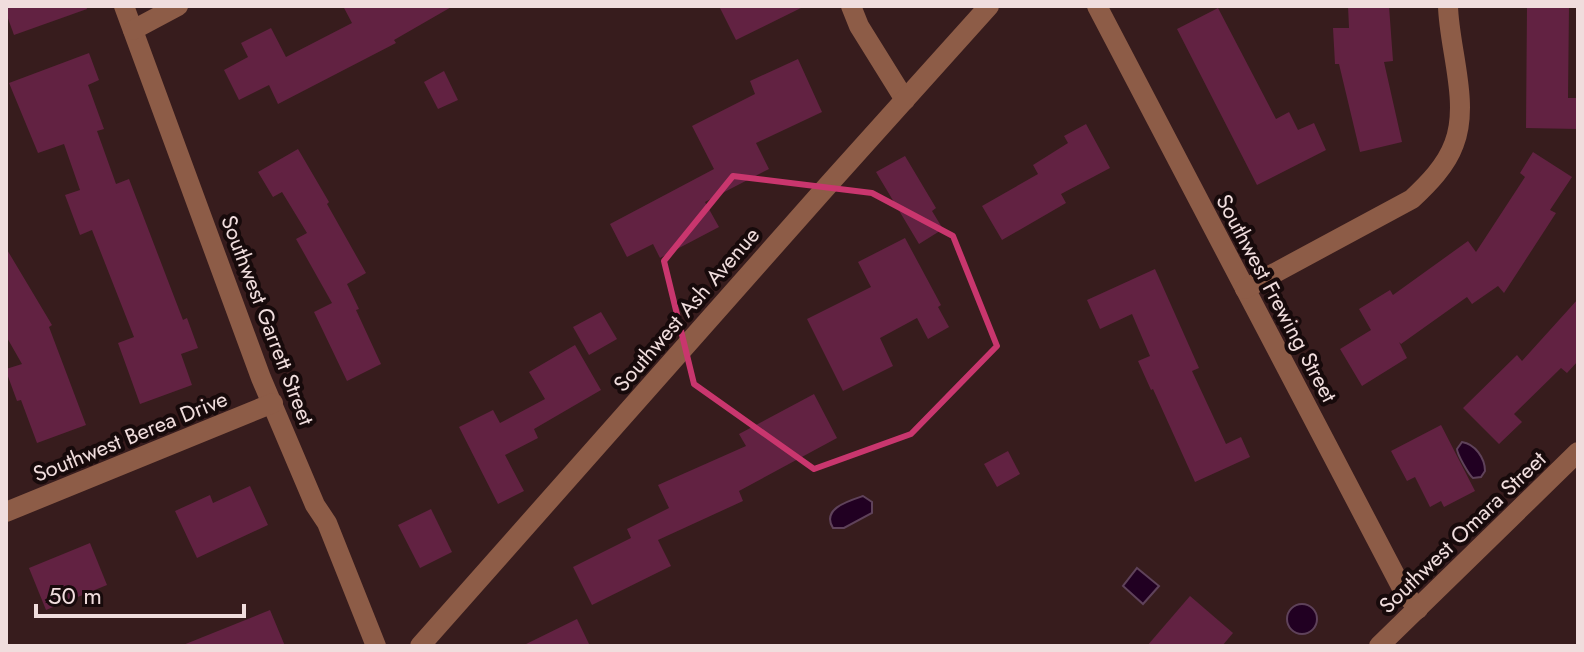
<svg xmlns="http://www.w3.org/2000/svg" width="1584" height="652" font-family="Jost,sans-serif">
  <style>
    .water { fill: #210022; stroke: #5f425a; stroke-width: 2 }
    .building { fill: #622242 }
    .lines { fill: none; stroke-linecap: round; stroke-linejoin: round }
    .street { stroke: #8d5c47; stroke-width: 20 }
    .marked { fill: none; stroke: #c9366e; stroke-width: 6; stroke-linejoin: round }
    .labels { text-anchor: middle; stroke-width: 8; stroke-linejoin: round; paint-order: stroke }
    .street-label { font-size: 22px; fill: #f0dddd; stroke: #170a0b }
  </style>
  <rect width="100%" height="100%" fill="#371c1d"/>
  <g class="water">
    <path d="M1462 442C1475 444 1485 458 1485 471L1481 477 1473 478C1469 475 1457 454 1457 449Z"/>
    <path d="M863 496 872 502V513L844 528H833C821 509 848 501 863 496Z"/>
    <path d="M1137 568 1159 586 1143 604 1123 586Z"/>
    <circle cx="1302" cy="619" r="15"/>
  </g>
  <g class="building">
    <path d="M6 6H86L87 9 14 35 6 13Z"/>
    <path d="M343 6H453L394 40 396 43 278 104 269 85 239 100 224 70 248 57 241 43 271 28 286 57 352 23Z"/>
    <path d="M719 6H805L736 40Z"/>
    <path d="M1348 6H1389L1393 61 1384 62 1402 142 1360 152 1339 64H1335L1333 28H1349Z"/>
    <path d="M1527 6H1569L1568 98H1578V129L1526 128Z"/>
    <path d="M1218 8 1276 119 1289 112 1298 130 1314 123 1326 150 1257 185 1177 29Z"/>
    <path d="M89 53 99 80 88 85 104 129 97 131 116 184 129 179 183 320 187 318 198 348 181 354 192 385 140 404 118 343 134 337 92 230 80 235 65 195 80 190 64 144 38 153 9 83Z"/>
    <path d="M798 59 822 112 756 143 769 169 705 202 719 227 660 258 653 244 627 257 610 224 714 169 692 126 755 94 750 81Z"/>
    <path d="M444 71 458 100 438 109 424 82Z"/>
    <path d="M1086 124 1110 168 1061 194 1066 203 1002 240 982 206 1038 174 1033 165 1068 143 1064 136Z"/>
    <path d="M298 149 329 202 327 204 366 273 347 284 359 309 356 310 381 364 347 381 314 312 332 303 296 239 307 233 282 192 273 197 258 172Z"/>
    <path d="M1533 152 1572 177 1550 210 1556 213 1504 293 1498 286 1472 304 1467 297 1401 344 1399 342 1407 358 1362 386 1340 349 1371 330 1359 309 1390 290 1393 295 1468 241 1476 252 1525 177 1520 173Z"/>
    <path d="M905 156 936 208 932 211 943 229 919 244 876 172Z"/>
    <path d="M905 238 941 305 938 307 949 327 928 339 917 318 880 338 893 366 843 391 807 319 871 287 858 262Z"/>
    <path d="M6 248 52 325 49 327 86 425 37 443 21 400 17 401 6 371V369L22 364 6 336Z"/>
    <path d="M1155 269 1199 368 1192 371 1226 444 1241 437 1250 457 1195 482 1153 389 1151 390 1138 361 1150 356 1132 314 1100 329 1087 300Z"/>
    <path d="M1578 299V361L1567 373 1561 368 1514 414 1522 422 1499 444 1463 408 1517 355 1522 361Z"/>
    <path d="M601 312 617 339 589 355 573 327Z"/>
    <path d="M575 345 601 390 534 429 538 438 505 455 524 491 498 504 459 427 493 410 500 423 545 399 529 372Z"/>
    <path d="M814 394 837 438 739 491 743 501 658 540 671 566 592 605 573 567 631 538 627 529 669 508 658 485 746 446 739 434Z"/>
    <path d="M1441 425 1475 491 1444 507 1441 501 1430 507 1415 477 1407 481 1391 451Z"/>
    <path d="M1008 451 1020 474 997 487 984 464Z"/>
    <path d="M250 486 268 525 197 558 175 511 210 495 213 503Z"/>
    <path d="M431 509 452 552 420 568 398 525Z"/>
    <path d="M90 543 107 585 46 610 29 568Z"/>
    <path d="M1190 596 1233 633 1222 646H1147Z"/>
    <path d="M270 610 285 646H184L183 645Z"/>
    <path d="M577 619 590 646H522Z"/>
  </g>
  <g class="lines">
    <g class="street">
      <path d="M124 6 261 378 315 505 327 523 376 646"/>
      <path d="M851 6 859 26 905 100"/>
      <path d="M1097 6 1404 592 1418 609"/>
      <path d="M133 30 178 6"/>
      <path d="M1245 289 1412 199C1428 184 1446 166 1454 144 1470 104 1449 48 1448 6"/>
      <path d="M6 512 273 403"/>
      <path d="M420 646 829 184 989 6"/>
      <path d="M1379 646 1578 452"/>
    </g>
  </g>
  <path class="marked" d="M733 176 872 193 953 236 997 346 911 434 814 469 694 384 664 261Z"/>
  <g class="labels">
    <g class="street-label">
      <text transform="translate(1277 298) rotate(62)" y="8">Southwest Frewing Street</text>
      <text transform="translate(686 309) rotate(-49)" y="8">Southwest Ash Avenue</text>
      <text transform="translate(268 320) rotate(69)" y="8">Southwest Garrett Street</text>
      <text transform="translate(130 436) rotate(-22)" y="8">Southwest Berea Drive</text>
      <text transform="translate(1462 532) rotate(-44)" y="8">Southwest Omara Street</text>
    </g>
  </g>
  <rect width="1584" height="652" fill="none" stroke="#f0dddd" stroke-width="16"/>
  <path d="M36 604v12h208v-12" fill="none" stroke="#f0dddd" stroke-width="4"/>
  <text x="48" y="604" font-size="24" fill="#f0dddd" stroke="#170a0b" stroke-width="6" paint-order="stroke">50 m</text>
</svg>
